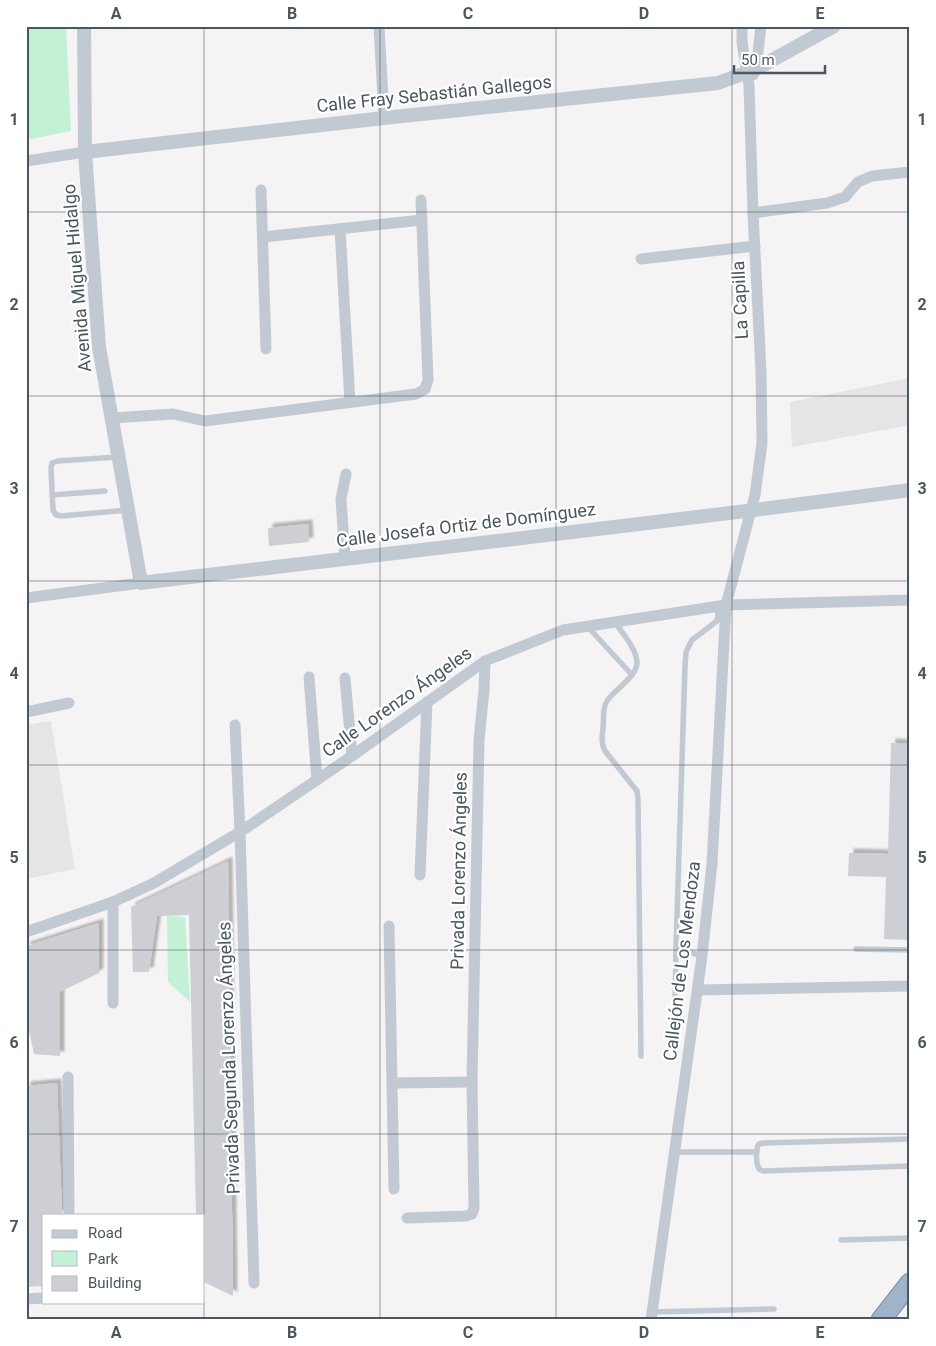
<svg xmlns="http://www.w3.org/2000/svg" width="936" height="1346" font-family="Roboto,sans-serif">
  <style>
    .education { fill: #e6e4e5 }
    .green { fill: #c3f1d5 }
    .building { fill: #cdcfd5; filter: url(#shadow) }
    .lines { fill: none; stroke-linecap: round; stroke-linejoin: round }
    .trunk-casing { stroke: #7690ad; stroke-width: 21 }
    .service { stroke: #c1cad2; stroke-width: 5.5 }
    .minor { stroke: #c1cad2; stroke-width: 11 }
    .tertiary { stroke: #c1cad2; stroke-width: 14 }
    .trunk { stroke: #9fb4c9; stroke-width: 19 }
    .grid { fill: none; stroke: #4a5661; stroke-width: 1; stroke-opacity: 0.55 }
    .labels { text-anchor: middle; stroke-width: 4.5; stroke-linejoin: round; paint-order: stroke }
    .street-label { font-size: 18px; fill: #4a5661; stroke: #fff }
    .neatline { fill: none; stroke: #4a5661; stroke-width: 2 }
    .grid-label { font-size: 16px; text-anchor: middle; font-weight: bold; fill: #4a5661 }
  </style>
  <defs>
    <filter id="shadow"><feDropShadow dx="4.5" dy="-4.5" stdDeviation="1" flood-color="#0004"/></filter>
  </defs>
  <rect width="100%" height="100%" fill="#f5f3f3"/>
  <g class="education">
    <path d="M910 378V425L792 447 790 402Z"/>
    <path d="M51 721 75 869 26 879V725Z"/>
  </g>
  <g class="green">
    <path d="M66 26 71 131 26 140V29Z"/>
    <path d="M167 916 185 917 190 1002 168 982Z"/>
  </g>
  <g class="building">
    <path d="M308 524 309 542 269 546 268 528Z"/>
    <path d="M891 743 910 744V940L884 939 886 877 848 876 849 853 888 854Z"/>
    <path d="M228 861 233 1296 204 1282V1215H196L189 915 157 916 149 972H133L131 907Z"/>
    <path d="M99 923V973L60 992V1056L34 1054 26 1016V946Z"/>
    <path d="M57 1083 62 1215H44V1286L26 1287V1086Z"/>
  </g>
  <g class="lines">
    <defs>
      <path id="trunk" d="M881 1320 910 1283"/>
    </defs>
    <use href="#trunk" class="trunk-casing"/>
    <g class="service">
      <path d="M117 457 58 461 52 463 51 468 53 510 56 515 62 516 128 510"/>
      <path d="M52 495 105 491"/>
      <path d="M615 622C622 633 636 648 637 662 638 676 614 690 607 701 602 708 604 720 603 728 602 737 601 743 605 751L637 791 638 798 641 1056"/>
      <path d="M588 627 632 675"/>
      <path d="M676 948 685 666 686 652 692 640 717 621 718 616 717 606"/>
      <path d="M856 949 910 950"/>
      <path d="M675 1004 676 948 702 956"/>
      <path d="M910 1139 764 1143 759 1144C755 1150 756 1163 759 1169L763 1171 910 1166"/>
      <path d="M674 1152H757"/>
      <path d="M841 1240 910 1238"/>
      <path d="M652 1312 774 1309"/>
    </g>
    <g class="minor">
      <path d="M379 26 384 118"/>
      <path d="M753 75 756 69 761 26"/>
      <path d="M26 161 85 152"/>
      <path d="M261 190 266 349"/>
      <path d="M753 213 827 203 845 197 858 182 872 176 910 172"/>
      <path d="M340 229 350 402"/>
      <path d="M263 237 422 220"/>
      <path d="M641 259 755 246"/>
      <path d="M112 418 173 414 205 421 416 394 425 389 428 380 421 200"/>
      <path d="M345 558 341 499 346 474"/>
      <path d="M26 598 141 583"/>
      <path d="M309 677 317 780"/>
      <path d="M345 678 352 756"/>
      <path d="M26 712 69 703"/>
      <path d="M235 725 240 832 254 1283"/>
      <path d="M420 875 427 702"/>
      <path d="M389 926 394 1189"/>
      <path d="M26 932 113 902 154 883 240 832 352 756 485 661 563 630 726 605 910 600"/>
      <path d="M698 990 910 986"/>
      <path d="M113 1003V902"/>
      <path d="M68 1077 69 1215"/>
      <path d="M393 1083 472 1082"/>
      <path d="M407 1218 466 1216 472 1214 474 1208 472 1082 479 740 484 690 485 661"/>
      <path d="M26 1299 44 1298"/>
      <path d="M651 1320 702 956 712 864 726 605 755 495 762 443 761 371 753 213 749 85 742 42V26"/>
    </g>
    <g class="tertiary">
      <path d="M84 26 85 152 99 347 141 583C398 552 654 524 910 490"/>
      <path d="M85 152 384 118 718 83 756 69 834 26"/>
    </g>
    <use href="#trunk" class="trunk"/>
  </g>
  <path class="grid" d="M204 26V1215M380 26V1320M556 26V1320M732 26V1320M26 212H910M26 396H910M26 581H910M26 765H910M26 950H910M26 1134H910M204 1302V1320"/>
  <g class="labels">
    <g class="street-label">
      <text transform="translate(434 94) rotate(-6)" y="6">Calle Fray Sebastián Gallegos</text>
      <text transform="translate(77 278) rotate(-95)" y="6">Avenida Miguel Hidalgo</text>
      <text transform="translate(740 300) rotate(-93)" y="6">La Capilla</text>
      <text transform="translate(466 525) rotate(-7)" y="6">Calle Josefa Ortiz de Domínguez</text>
      <text transform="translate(397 702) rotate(-35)" y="6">Calle Lorenzo Ángeles</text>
      <text transform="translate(459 871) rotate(-89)" y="6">Privada Lorenzo Ángeles</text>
      <text transform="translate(682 961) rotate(-83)" y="6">Callejón de Los Mendoza</text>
      <text transform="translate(229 1058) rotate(-92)" y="6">Privada Segunda Lorenzo Ángeles</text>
    </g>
  </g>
  <rect width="936" height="1346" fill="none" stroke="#ffffff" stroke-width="55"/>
  <rect x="42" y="1214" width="162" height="90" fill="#ffffff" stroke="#b7bbc0"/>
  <rect x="52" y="1230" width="25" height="8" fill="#c1cad2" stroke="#b7bbc0"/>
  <text x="88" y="1238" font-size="15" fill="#4a5661">Road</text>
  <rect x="52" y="1251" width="25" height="15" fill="#c3f1d5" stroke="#b7bbc0"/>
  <text x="88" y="1264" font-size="15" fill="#4a5661">Park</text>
  <rect x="52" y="1276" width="25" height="15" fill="#cdcfd5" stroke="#b7bbc0"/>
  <text x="88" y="1288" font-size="15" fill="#4a5661">Building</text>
  <path d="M734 65v8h91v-8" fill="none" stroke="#4a5661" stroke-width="2.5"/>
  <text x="741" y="65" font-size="15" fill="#4a5661" stroke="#ffffff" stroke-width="4" paint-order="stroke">50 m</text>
  <rect x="28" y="28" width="880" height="1290" class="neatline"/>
  <g class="grid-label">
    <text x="116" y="19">A</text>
    <text x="292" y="19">B</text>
    <text x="468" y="19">C</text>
    <text x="644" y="19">D</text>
    <text x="820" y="19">E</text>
    <text x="14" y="125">1</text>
    <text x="922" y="125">1</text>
    <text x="14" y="310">2</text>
    <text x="922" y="310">2</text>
    <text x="14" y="494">3</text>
    <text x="922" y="494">3</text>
    <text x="14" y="679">4</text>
    <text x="922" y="679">4</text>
    <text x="14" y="863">5</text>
    <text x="922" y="863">5</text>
    <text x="14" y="1048">6</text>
    <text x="922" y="1048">6</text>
    <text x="14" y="1232">7</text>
    <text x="922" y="1232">7</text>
    <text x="116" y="1338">A</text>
    <text x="292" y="1338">B</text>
    <text x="468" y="1338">C</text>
    <text x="644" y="1338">D</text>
    <text x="820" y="1338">E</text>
  </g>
</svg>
